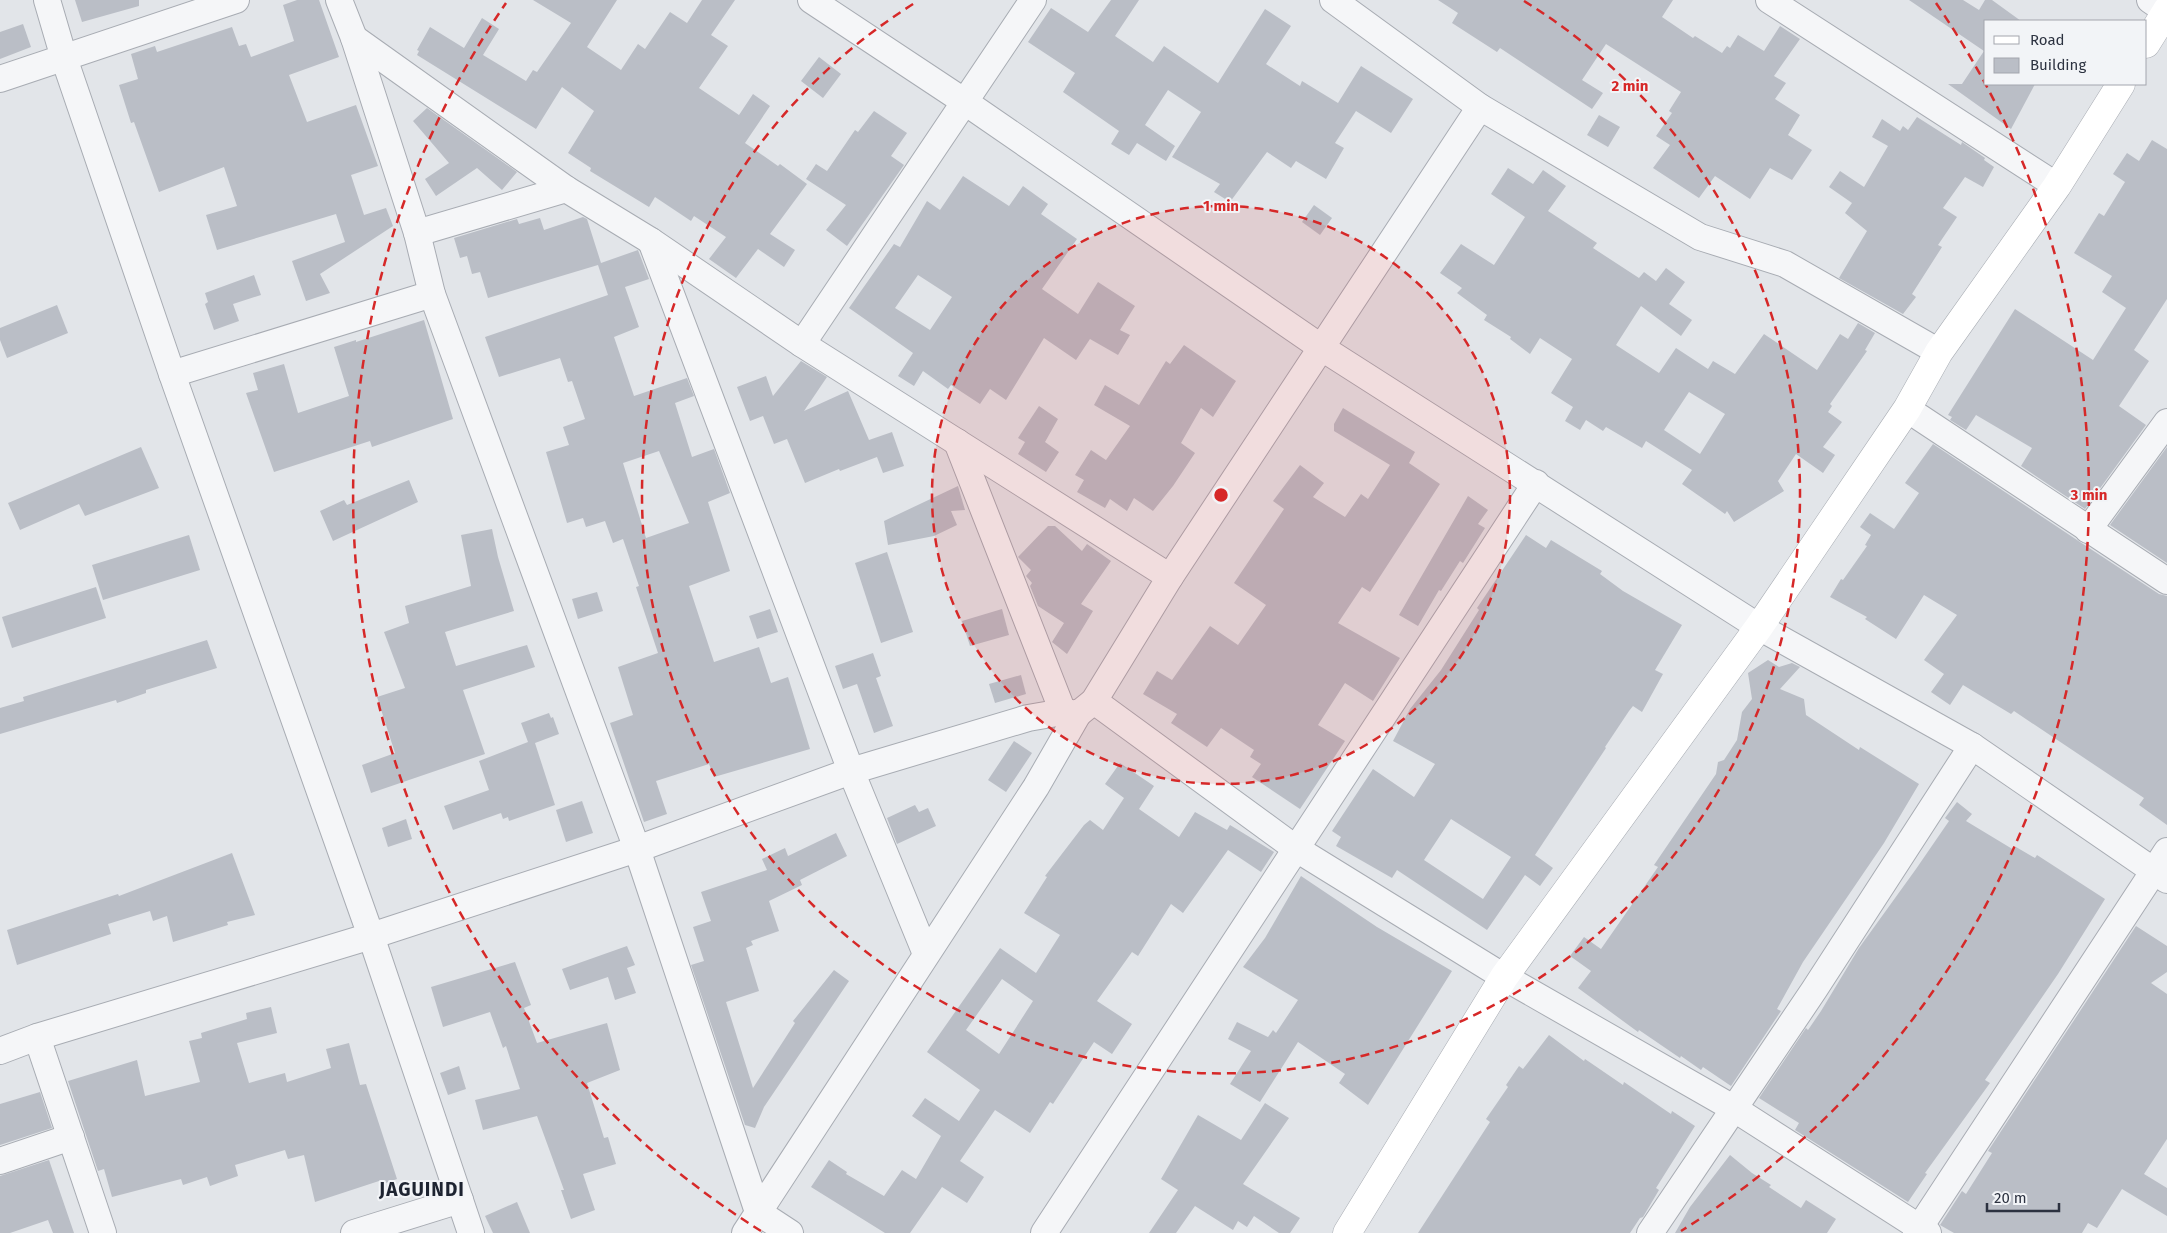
<svg xmlns="http://www.w3.org/2000/svg" width="2167" height="1233" font-family="'Fira Sans',sans-serif">
  <style>
    .building { fill: #babec6; fill-rule: evenodd }
    .lines { fill: none; stroke-linecap: round; stroke-linejoin: round }
    .street-casing { stroke: #a8acb3; stroke-width: 28 }
    .secondary-casing { stroke: #a8acb3; stroke-width: 29 }
    .street { stroke: #f5f6f8; stroke-width: 26 }
    .secondary { stroke: #fff; stroke-width: 28 }
    .ring { fill: none; stroke: #d62828; stroke-width: 2.5; stroke-dasharray: 9 6 }
    .labels { text-anchor: middle; stroke-width: 4; stroke-linejoin: round; paint-order: stroke }
    .district-label { font-size: 19px; font-weight: bold; letter-spacing: 1px; fill: #1e2431; stroke: #f2f4f7 }
    .centre { fill: #d62828; stroke: #f2f4f7; stroke-width: 2.5 }
    .ring-label { font-size: 15px; text-anchor: middle; font-weight: bold; fill: #d62828; stroke: #f2f4f7; stroke-width: 4; stroke-linejoin: round; paint-order: stroke }
  </style>
  <rect width="100%" height="100%" fill="#e2e5e9"/>
  <g class="building">
    <path d="M75 0H139V6L82 22Z"/>
    <path d="M297 0H319L339 57 289 75 307 122 356 105 378 166 351 175 364 215 386 208 393 226 320 274 330 293 306 301 292 261 345 242 336 214 217 250 206 215 237 206 224 167 159 192 134 122 131 123 119 85 138 79 131 54 155 46 157 52 232 27 239 46 246 44 251 57 294 41 283 5Z"/>
    <path d="M533 0H617L587 47 621 70 638 44 645 49 670 12 687 23 702 0H735L711 35 728 46 699 88 739 115 753 94 770 106 745 143 778 166 780 164 807 184 770 234 795 250 784 267 758 249 736 278 709 259 726 237 694 216 691 221 655 197 649 207 590 171 591 168 568 153 594 111 562 87 536 129 417 55 419 51 417 50 430 27 464 48 482 18 499 29 483 55 526 81 533 70 537 72 571 23Z"/>
    <path d="M1111 0H1139L1115 36 1153 62 1164 46 1218 83 1265 9 1291 26 1266 64 1300 86 1302 81 1338 103 1361 66 1413 99 1391 133 1356 111 1335 143 1344 148 1326 179 1296 161 1291 168 1267 152 1230 202 1214 192 1220 184 1172 157 1201 112 1168 90 1145 125 1175 146 1166 161 1137 143 1129 155 1111 144 1119 131 1063 92 1075 73 1028 42 1051 8 1088 32Z"/>
    <path d="M1438 0H1673L1662 17 1693 38 1695 36 1722 53 1727 46 1730 48 1738 35 1764 51 1780 26 1800 39 1774 76 1786 83 1775 99 1800 115 1788 135 1812 150 1792 180 1770 168 1750 199 1715 176 1699 198 1653 168 1670 145 1656 136 1672 113 1669 111 1681 92 1606 44 1582 80 1603 93 1592 109 1500 48 1497 52 1452 23 1458 13Z"/>
    <path d="M1909 0H1963L1979 10 1985 0H1992L2021 21H1986V84H2035L2011 129 1948 84H1962L1984 51Z"/>
    <path d="M23 24 31 47 0 59V32Z"/>
    <path d="M819 57 841 74 823 98 801 81Z"/>
    <path d="M427 108 517 172 502 190 477 168 436 196 425 179 449 163 413 121Z"/>
    <path d="M874 111 907 133 891 156 904 165 847 246 826 230 846 205 806 179 816 164 827 171 855 130 858 132Z"/>
    <path d="M1599 115 1620 127 1608 147 1587 135Z"/>
    <path d="M1917 117 1961 145 1962 142 1985 158 1984 160 1994 167 1983 187 1965 177 1943 208 1957 217 1938 245 1942 247 1912 294 1916 297 1903 314 1839 278 1867 231 1845 213 1852 203 1829 187 1840 171 1864 187 1888 146 1872 137 1882 119 1900 131 1903 126 1908 130Z"/>
    <path d="M2152 140 2167 149V299L2134 350 2149 361 2119 406 2146 425 2085 509 2021 466 2032 448 1976 415 1966 430 1950 420 1952 417 1948 415 2015 309 2093 360 2126 308 2102 292 2112 276 2074 253 2099 213 2104 216 2125 182 2113 174 2127 153 2139 161Z"/>
    <path d="M1508 168 1533 184 1543 170 1566 186 1548 211 1597 243 1593 248 1639 278 1644 272 1656 281 1666 268 1685 282 1669 304 1692 320 1681 336 1641 306 1616 345 1659 373 1676 348 1708 369 1713 361 1735 374 1764 334 1817 370 1840 334 1848 339 1858 323 1875 333 1865 350 1867 351 1830 404 1832 406 1828 412 1842 422 1823 447 1835 455 1823 473 1796 454 1778 481 1784 491 1734 522 1727 511 1725 514 1682 484 1692 470 1646 441 1642 448 1606 427 1603 431 1586 420 1580 430 1565 421 1573 407 1551 393 1572 359 1540 338 1530 354 1510 339 1511 337 1484 320 1487 315 1457 293 1462 288 1440 273 1461 244 1494 265 1525 217 1491 194ZM1689 392 1725 414 1700 454 1664 430Z"/>
    <path d="M963 176 1009 206 1023 186 1048 204 1041 214 1077 239 1042 289 1078 314 1098 282 1135 306 1120 330 1130 335 1118 355 1090 339 1076 360 1044 338 1006 400 990 389 980 404 951 385 948 389 923 371 914 386 898 376 913 353 849 308 894 244 900 247 927 201 940 210ZM918 275 952 297 930 330 895 308Z"/>
    <path d="M1314 205 1332 218 1320 235 1302 222Z"/>
    <path d="M583 217 587 219 601 263 638 250 649 279 625 287 639 327 614 337 634 396 687 378 694 396 675 403 692 457 714 449 730 493 708 502 730 571 689 586 714 662 759 647 771 683 788 677 810 749 714 777 709 764 656 781 667 814 644 822 610 723 633 715 618 667 658 653 636 587 639 586 623 539 613 543 605 521 586 527 583 518 567 523 546 452 569 445 563 427 585 419 572 381 568 382 560 358 499 377 485 337 608 295 598 265 488 298 480 272 472 274 467 256 460 258 454 238 517 219 519 224 540 218 544 230ZM659 451 689 523 646 538 623 463Z"/>
    <path d="M254 275 261 295 233 304 239 321 214 330 205 304 208 302 205 293Z"/>
    <path d="M57 305 68 333 7 358 0 340V328Z"/>
    <path d="M424 320 453 419 372 447 370 441 274 472 246 393 258 390 253 373 284 364 298 413 349 396 334 347 356 340V342Z"/>
    <path d="M1184 345 1236 381 1213 417 1201 408 1181 443 1195 453 1173 486 1153 511 1134 498 1127 511 1110 499 1105 508 1077 492 1084 480 1075 475 1091 450 1106 460 1130 426 1094 405 1105 385 1139 405 1166 361 1170 364Z"/>
    <path d="M801 361 827 377 804 411 848 391 869 440 892 432 904 466 883 473 877 457 840 471 839 469 805 483 787 439 774 444 763 416 750 421 737 387 766 376 773 396Z"/>
    <path d="M1039 406 1058 419 1045 442 1059 452 1046 472 1018 454 1025 442 1018 438Z"/>
    <path d="M1343 408 1415 452 1409 463 1440 484 1370 592 1362 587 1338 623 1400 658 1373 701 1345 683 1318 725 1345 741 1300 809 1252 777 1261 764 1250 757 1254 750 1221 728 1207 747 1171 723 1177 714 1143 694 1157 671 1172 680 1210 626 1238 645 1266 605 1234 583 1284 509 1273 501 1300 465 1324 483 1313 497 1345 517 1361 494 1368 499 1390 465 1334 431V424Z"/>
    <path d="M1933 444 2080 542 2159 594 2167 596V825L2139 805 2144 798 2014 711 2011 714 1963 685 1950 705 1931 692 1944 674 1924 660 1957 615 1924 595 1896 639 1865 619 1867 617 1830 597 1841 579 1843 580 1867 546 1865 545 1871 535 1860 527 1870 513 1894 529 1919 493 1905 483Z"/>
    <path d="M141 447 159 488 85 516 79 504 20 530 8 503Z"/>
    <path d="M2167 447V563L2110 525Z"/>
    <path d="M409 480 418 502 333 541 320 511 344 500 347 505Z"/>
    <path d="M958 486 965 510 951 511 957 525 934 536 888 545 884 521Z"/>
    <path d="M1468 496 1488 510 1478 524 1485 528 1463 563 1460 561 1441 591 1439 590 1418 626 1399 615Z"/>
    <path d="M1048 526H1055L1082 551 1087 544 1111 561 1081 604 1093 611 1067 654 1052 642 1064 623 1038 606 1030 586 1032 583 1026 576 1031 570 1018 557Z"/>
    <path d="M492 529 498 557 514 611 445 632 456 666 527 645 535 667 463 690 485 754 371 793 362 765 395 753 377 697 405 688 384 632 409 623 405 606 471 586 461 535Z"/>
    <path d="M189 535 200 570 103 600 92 565Z"/>
    <path d="M1526 535 1546 548 1551 540 1602 571 1600 574 1623 591 1682 625 1655 670 1663 674 1642 712 1633 706 1629 711 1605 747 1606 748 1535 855 1553 868 1540 886 1525 875 1487 930 1397 870 1392 878 1336 846 1341 837 1332 831 1373 769 1414 797 1435 764 1393 741 1410 709 1441 670 1479 610 1477 608ZM1451 819 1511 857 1483 899 1424 860Z"/>
    <path d="M887 552 913 632 881 643 855 563Z"/>
    <path d="M96 587 106 618 12 648 2 617Z"/>
    <path d="M597 592 603 611 578 619 572 599Z"/>
    <path d="M770 609 778 632 757 639 749 616Z"/>
    <path d="M1002 609 1009 635 970 646 962 621Z"/>
    <path d="M207 640 217 668 146 690V693L117 703 116 700 0 734V708L24 701 23 697Z"/>
    <path d="M873 653 881 676 876 678 893 726 874 733 857 684 843 689 835 666Z"/>
    <path d="M1768 660 1779 667 1792 663 1800 667 1780 689 1804 699 1806 715 1859 750 1860 747 1919 784 1884 843 1803 962 1777 1009 1781 1011 1731 1086 1703 1067 1701 1070 1681 1056 1680 1058 1639 1030 1638 1032 1578 988 1591 971 1570 956 1584 937 1601 949 1658 867 1654 865 1716 774 1718 762 1724 760 1737 740 1742 712 1752 699 1748 673Z"/>
    <path d="M1021 675 1026 694 995 703 989 684Z"/>
    <path d="M549 713 551 718 553 717 559 734 535 743 555 805 509 821 508 817 503 819 501 813 453 830 444 806 489 790 479 761 528 742 521 723Z"/>
    <path d="M1014 741 1032 753 1006 792 988 780Z"/>
    <path d="M1120 763 1154 786 1139 809 1179 837 1195 812 1227 830 1230 825 1274 852 1261 872 1228 850 1183 913 1171 904 1138 956 1132 952 1097 1001 1132 1024 1112 1054 1094 1042 1053 1104 1050 1102 1030 1133 995 1110 960 1161 984 1177 967 1203 942 1187 910 1233H885L811 1187 829 1160 847 1172 846 1174 884 1196 902 1170 916 1179 941 1136 912 1116 925 1098 959 1121 980 1090 927 1052 1000 948 1036 973 1060 935 1024 913 1047 877 1045 876 1084 825 1090 820 1103 830 1124 798 1105 784ZM1002 979 1033 1001 999 1054 966 1030Z"/>
    <path d="M582 801 593 833 566 842 556 810Z"/>
    <path d="M1957 802 1972 814 1966 821 2014 850 2016 847 2035 858 2037 855 2105 899 2058 974 1985 1080 1990 1083 1925 1173 1927 1174 1908 1202 1795 1130 1799 1123 1759 1098 1806 1028 1808 1030 1821 1011 1859 948 1916 869 1949 821 1945 818Z"/>
    <path d="M915 805 919 812 928 808 936 826 897 844 887 818Z"/>
    <path d="M406 819 412 839 388 847 382 828Z"/>
    <path d="M836 833 847 856 800 880 802 885 769 901 779 931 751 941 753 945 746 948 759 991 726 1002 753 1088 795 1023 793 1021 834 970 849 981 764 1107 755 1128 745 1125 691 965 704 961 693 927 711 921 701 892 767 870 762 859 785 848 788 856Z"/>
    <path d="M232 853 255 915 227 922 228 925 173 942 167 916 153 921 150 911 108 924 111 934 17 965 7 930 118 894 119 896Z"/>
    <path d="M1301 876 1377 927 1452 971 1368 1105 1339 1083 1345 1074 1298 1042 1260 1102 1230 1084 1251 1051 1228 1039 1237 1022 1268 1037 1273 1030 1276 1033 1298 1000 1243 967 1265 938Z"/>
    <path d="M2136 926 2167 946V972L2151 983 2167 994V1139L2144 1174 2167 1188V1216L2122 1189 2097 1228 2088 1223 2082 1233H1954L1940 1225 1962 1191 1966 1194 1992 1153 1988 1151Z"/>
    <path d="M627 946 635 965 627 968 636 993 615 1000 608 977 570 990 562 969Z"/>
    <path d="M515 962 531 1005 524 1008 537 1043 607 1023 620 1070 587 1083 604 1138 608 1137 616 1164 583 1174 595 1210 571 1219 561 1190H564L537 1116 483 1130 475 1100 520 1089 506 1046 503 1048 490 1012 443 1027 431 987Z"/>
    <path d="M271 1007 277 1033 237 1043 249 1083 285 1073 287 1082 331 1068 326 1049 349 1043 360 1085 366 1084 397 1179 380 1185 379 1181 315 1202 304 1155 288 1159 285 1150 235 1165 238 1176 210 1186 207 1177 183 1185 181 1179 112 1197 104 1169 98 1171 68 1081 137 1060 145 1096 200 1082 189 1041 202 1038 201 1033 247 1019 246 1013Z"/>
    <path d="M1549 1035 1584 1061 1585 1059 1623 1085 1624 1082 1671 1114 1672 1111 1695 1126 1656 1188 1659 1190 1643 1217 1640 1218 1630 1233H1418L1490 1122 1486 1119 1508 1087 1506 1085 1519 1066 1523 1069Z"/>
    <path d="M459 1066 466 1089 448 1095 440 1073Z"/>
    <path d="M40 1092 52 1128 0 1145V1104Z"/>
    <path d="M1265 1103 1289 1118 1243 1184 1300 1218 1290 1233H1279L1254 1216 1247 1227 1238 1221 1233 1230 1195 1206 1176 1233H1149L1178 1190 1161 1179 1198 1115 1241 1140Z"/>
    <path d="M1730 1155 1752 1173 1771 1185 1769 1187 1801 1208 1806 1200 1836 1219 1827 1233H1675L1690 1207Z"/>
    <path d="M49 1160 74 1233H53L48 1220 10 1233H0V1176Z"/>
    <path d="M517 1202 530 1233H493L485 1216Z"/>
  </g>
  <g class="lines">
    <defs>
      <g id="street">
        <path d="M47 0 64 58 172 374 371 936 471 1233"/>
        <path d="M339 0 354 38 417 233 432 294 637 849 758 1212 790 1233"/>
        <path d="M811 0 965 102 1322 348 1759 627 1972 746 2167 880"/>
        <path d="M1333 0 1480 107 1700 237 1785 264 1939 352"/>
        <path d="M1769 0 2057 186"/>
        <path d="M2150 0 2166 11"/>
        <path d="M354 38 566 189 651 241 802 344 1170 577"/>
        <path d="M0 79 236 0"/>
        <path d="M417 233 566 189"/>
        <path d="M651 241 851 771 926 954"/>
        <path d="M802 344 1033 0"/>
        <path d="M172 374 432 294"/>
        <path d="M1907 409 2167 581"/>
        <path d="M957 442 1063 712"/>
        <path d="M2088 530 2167 422"/>
        <path d="M1094 701 1295 848 1504 977 1733 1108 1928 1233"/>
        <path d="M37 1037 103 1233"/>
        <path d="M0 1051 37 1037 371 936 637 849 851 771 1028 718 1063 712 1078 714 1094 701 1170 577 1480 107"/>
        <path d="M0 1161 71 1137"/>
        <path d="M354 1233 460 1200"/>
        <path d="M745 1233 1036 787 1078 714"/>
        <path d="M1044 1233 1536 483"/>
        <path d="M1650 1233 1814 990 1972 746"/>
        <path d="M1916 1233 2167 851"/>
      </g>
      <g id="secondary">
        <path d="M2146 44 2167 10"/>
        <path d="M1347 1233 1504 977 1759 627 1907 409 1939 352 2057 186 2121 84"/>
      </g>
    </defs>
    <use href="#street" class="street-casing"/>
    <use href="#secondary" class="secondary-casing"/>
    <use href="#street" class="street"/>
    <use href="#secondary" class="secondary"/>
  </g>
  <circle cx="1221" cy="495" r="289" fill="#d62828" fill-opacity=".12"/>
  <g class="ring">
    <circle cx="1221" cy="495" r="289"/>
    <path d="M1524 1A579 579 0 1 1 918 1"/>
    <path d="M761 1231A868 868 0 0 1 506 3M1936 3A868 868 0 0 1 1681 1231"/>
  </g>
  <g class="labels">
    <g class="district-label">
      <text x="422" y="1196">JAGUINDI</text>
    </g>
  </g>
  <circle cx="1221" cy="495" r="8" class="centre"/>
  <g class="ring-label">
    <text x="1630" y="91">2 min</text>
    <text x="1221" y="211">1 min</text>
    <text x="2089" y="500">3 min</text>
  </g>
  <rect x="1984" y="20" width="162" height="65" fill="#f2f4f7" stroke="#a3a6ae"/>
  <rect x="1994" y="36" width="25" height="8" fill="#ffffff" stroke="#a3a6ae"/>
  <text x="2030" y="45" font-size="15" fill="#2c3240">Road</text>
  <rect x="1994" y="58" width="25" height="15" fill="#babec6" stroke="#a3a6ae"/>
  <text x="2030" y="70" font-size="15" fill="#2c3240">Building</text>
  <path d="M1987 1203v8h72v-8" fill="none" stroke="#2c3240" stroke-width="2.5"/>
  <text x="1994" y="1203" font-size="15" fill="#2c3240" stroke="#f2f4f7" stroke-width="4" paint-order="stroke">20 m</text>
</svg>
